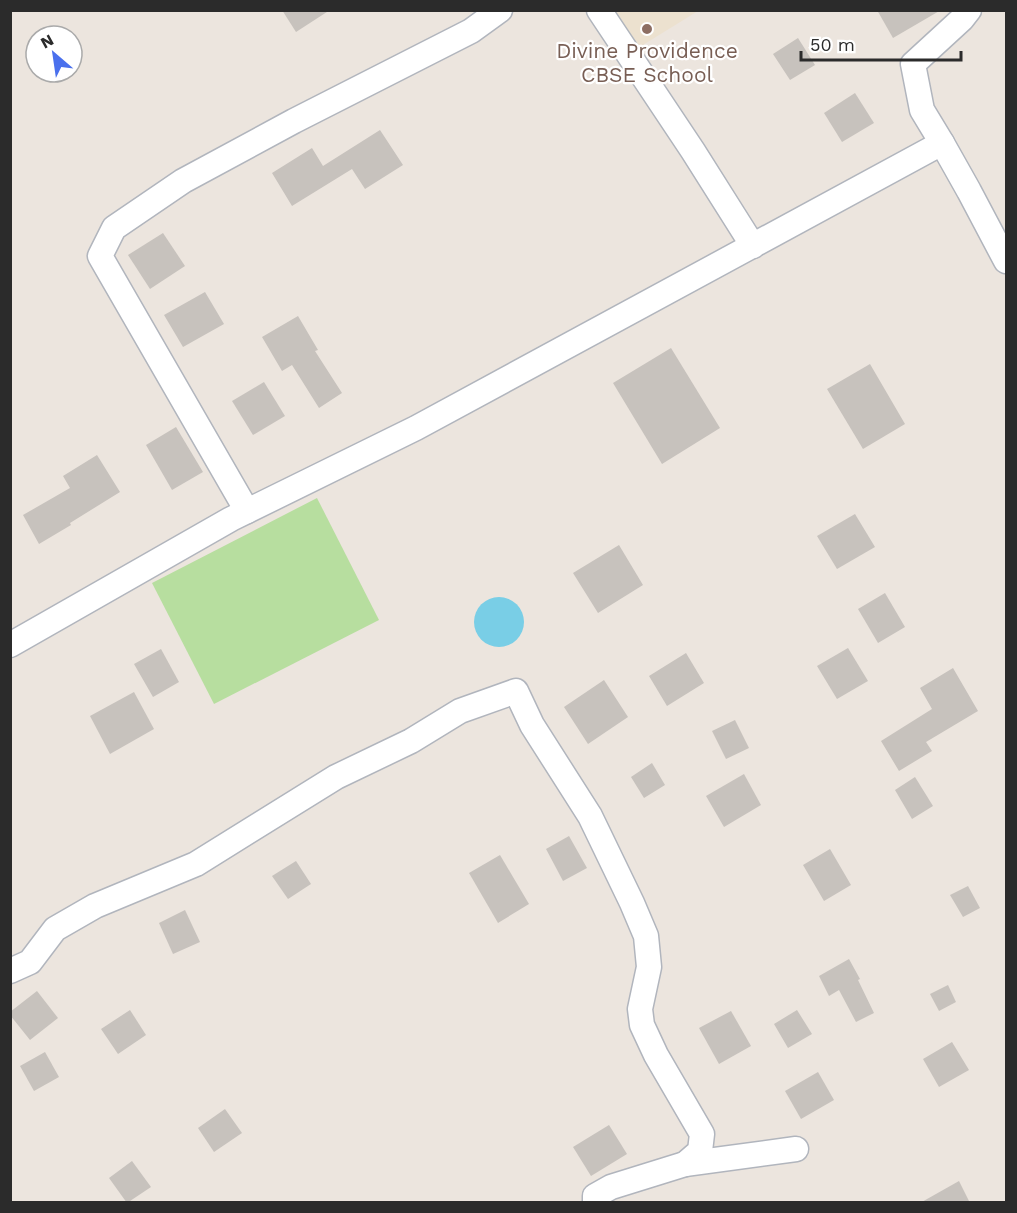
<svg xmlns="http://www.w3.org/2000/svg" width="1017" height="1213" font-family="'Work Sans',sans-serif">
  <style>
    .education { fill: #ece1cf }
    .green { fill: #b7de9f }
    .water { fill: #79cee6 }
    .building { fill: #c7c2bd }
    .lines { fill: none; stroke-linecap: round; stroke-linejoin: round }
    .minor-casing { stroke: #b1b5bd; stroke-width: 27 }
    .minor { stroke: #fff; stroke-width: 24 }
    .education-dot { fill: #8d6e63; stroke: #fff; stroke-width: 2 }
    .labels { text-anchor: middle; stroke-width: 4.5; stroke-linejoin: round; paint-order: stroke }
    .education-label { font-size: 21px; fill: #785e54; stroke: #fff }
  </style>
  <rect width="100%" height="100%" fill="#ece5de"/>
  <path class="education" d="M615 11H698L638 48Z"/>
  <path class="green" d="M317 498 379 620 214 704 152 583Z"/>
  <circle class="water" cx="499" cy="622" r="25"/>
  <g class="building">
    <path d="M282 10H330L296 32Z"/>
    <path d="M877 10H941L893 38Z"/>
    <path d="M798 38 815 65 790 80 773 54Z"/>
    <path d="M855 93 874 123 842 142 824 113Z"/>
    <path d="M380 130 403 165 365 189 352 169 292 206 272 173 312 148 323 166Z"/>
    <path d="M163 233 185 266 150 289 128 255Z"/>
    <path d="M205 292 224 324 183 347 164 315Z"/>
    <path d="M298 316 318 350 315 351 342 393 319 408 292 365 282 371 262 337Z"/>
    <path d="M671 348 720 428 662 464 613 383Z"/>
    <path d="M870 364 905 424 863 449 827 389Z"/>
    <path d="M264 382 285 416 253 435 232 401Z"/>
    <path d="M176 427 203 472 172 490 146 445Z"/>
    <path d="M97 455 120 492 70 523 71 525 39 544 23 515 70 488 63 476Z"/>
    <path d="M855 514 875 547 837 569 817 536Z"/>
    <path d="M619 545 643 585 598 613 573 573Z"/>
    <path d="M885 593 905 627 878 643 858 609Z"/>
    <path d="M848 648 868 681 837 699 817 666Z"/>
    <path d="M161 649 179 682 153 697 134 664Z"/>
    <path d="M686 653 704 683 667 706 649 676Z"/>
    <path d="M953 668 978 711 926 742 932 751 899 771 881 741 932 709 920 688Z"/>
    <path d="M604 680 628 717 588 744 564 707Z"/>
    <path d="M134 692 154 729 110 754 90 716Z"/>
    <path d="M735 720 749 748 726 759 712 731Z"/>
    <path d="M652 763 665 785 644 798 631 777Z"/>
    <path d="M744 774 761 805 724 827 706 796Z"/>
    <path d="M915 777 933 806 912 819 895 790Z"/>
    <path d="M569 836 587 868 563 881 546 849Z"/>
    <path d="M830 849 851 885 824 901 803 865Z"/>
    <path d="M500 855 529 904 498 923 469 873Z"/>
    <path d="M296 861 311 884 288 899 272 876Z"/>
    <path d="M968 886 980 908 963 917 950 895Z"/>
    <path d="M185 910 200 942 173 954 159 923Z"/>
    <path d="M849 959 860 979 858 980 874 1013 856 1022 839 990 829 996 819 976Z"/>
    <path d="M948 985 956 1002 939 1011 930 994Z"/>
    <path d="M37 991 58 1018 30 1040 10 1015V1012Z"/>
    <path d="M130 1010 146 1035 118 1054 101 1029Z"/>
    <path d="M797 1010 812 1034 788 1048 774 1024Z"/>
    <path d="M731 1011 751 1046 719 1064 699 1028Z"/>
    <path d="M952 1042 969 1070 939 1087 923 1059Z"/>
    <path d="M45 1052 59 1077 34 1091 20 1066Z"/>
    <path d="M818 1072 834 1100 801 1119 785 1091Z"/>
    <path d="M225 1109 242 1133 214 1152 198 1128Z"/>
    <path d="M609 1125 627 1154 591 1176 573 1147Z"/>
    <path d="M132 1161 151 1187 127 1203 109 1178Z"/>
    <path d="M959 1181 970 1203H920Z"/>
  </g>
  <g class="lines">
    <defs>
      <g id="minor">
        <path d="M599 10 693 151 753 246"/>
        <path d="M942 143 922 110 913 64 962 19 969 10"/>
        <path d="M247 511 100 256 114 228 183 181 294 121 471 31 500 10"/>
        <path d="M10 645 231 519 416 428 942 143 969 191 1006 261"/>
        <path d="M10 971 30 962 55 929 95 906 196 864 336 777 411 741 460 711 516 691 532 725 590 816 632 903 646 936 649 967 640 1009 642 1025 656 1055 702 1134 700 1151 685 1164 611 1187 595 1196V1202"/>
        <path d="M685 1164 796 1149"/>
      </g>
    </defs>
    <use href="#minor" class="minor-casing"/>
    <use href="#minor" class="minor"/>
  </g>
  <circle class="education-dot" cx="647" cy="29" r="6"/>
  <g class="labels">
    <g class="education-label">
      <text x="647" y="58">Divine Providence<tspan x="647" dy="24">CBSE School</tspan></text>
    </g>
  </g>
  <rect width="1017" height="1213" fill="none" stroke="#2b2b2b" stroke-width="24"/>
  <g transform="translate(54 54) rotate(331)"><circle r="28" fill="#ffffff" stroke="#aaaaaa" stroke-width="1.5"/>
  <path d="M0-4.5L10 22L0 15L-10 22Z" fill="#4a70ed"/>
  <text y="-9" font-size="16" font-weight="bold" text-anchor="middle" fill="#2b2b2b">N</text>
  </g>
  <path d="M801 51v9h160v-9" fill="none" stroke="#2b2b2b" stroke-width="3"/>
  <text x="810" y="51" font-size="18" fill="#2b2b2b" stroke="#ffffff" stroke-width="4.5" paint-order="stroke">50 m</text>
</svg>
